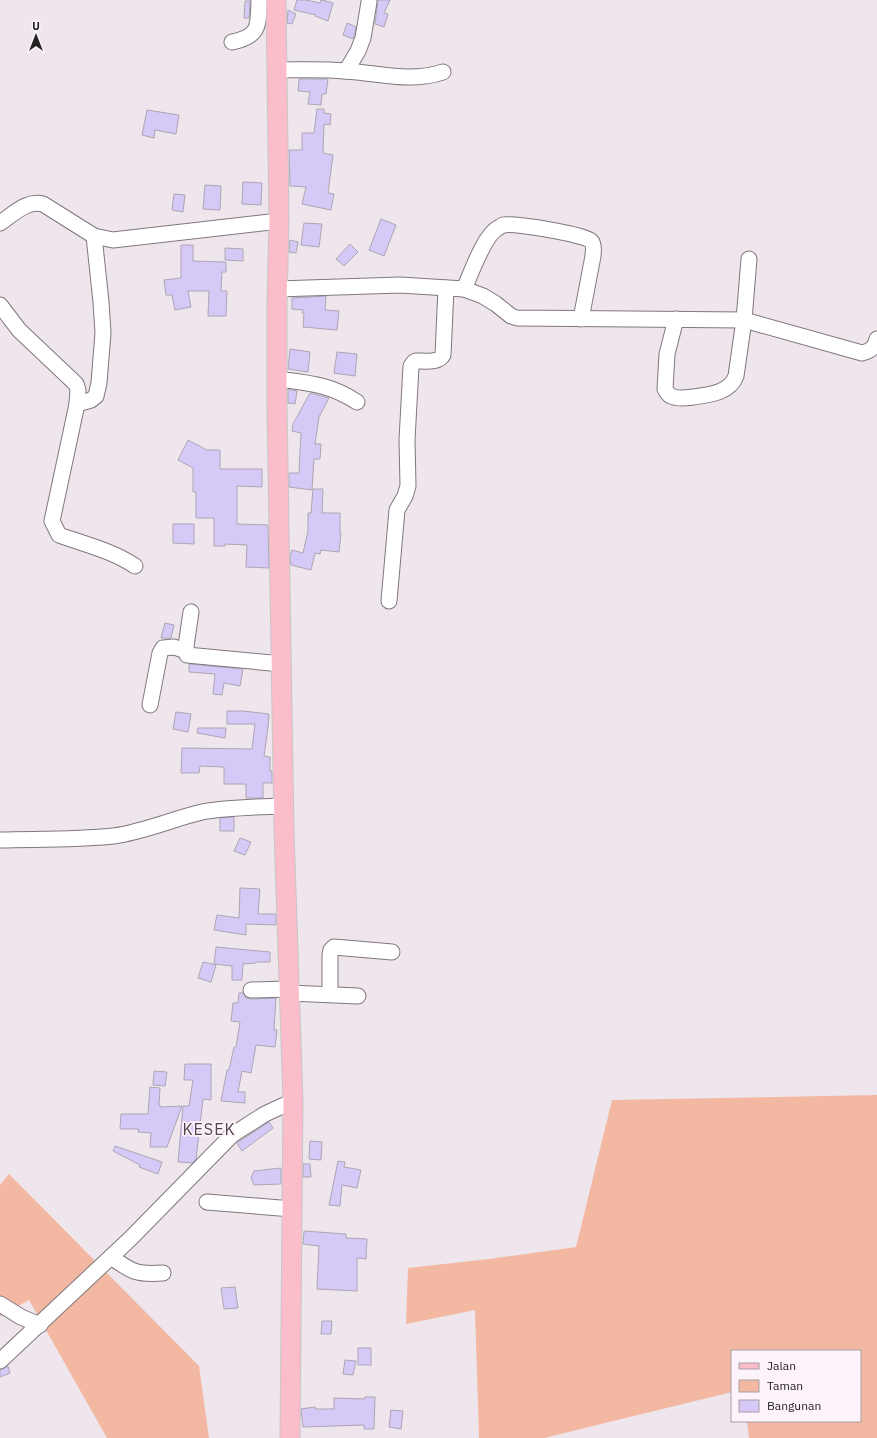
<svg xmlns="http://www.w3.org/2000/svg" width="877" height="1438" font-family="'IBM Plex Sans',sans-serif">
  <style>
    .green { fill: #f3b8a1 }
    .building { fill: #d6c9f8; stroke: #aaa7b1 }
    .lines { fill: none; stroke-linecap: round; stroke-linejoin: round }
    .minor-casing { stroke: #80777e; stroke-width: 17 }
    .major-casing { stroke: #c6c6c6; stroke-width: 21 }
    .minor { stroke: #fff; stroke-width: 15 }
    .major { stroke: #fbbdca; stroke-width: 19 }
    .labels { text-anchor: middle; stroke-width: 3.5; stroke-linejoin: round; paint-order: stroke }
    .quarter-label { font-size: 16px; letter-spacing: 1px; fill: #4d454b; stroke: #fdf3fb }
  </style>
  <rect width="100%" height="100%" fill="#efe5ed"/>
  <g class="green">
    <path d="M877 1095V1438H749L747 1421H860V1351H732V1392L544 1438H479L475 1310 406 1324 408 1268 489 1259 576 1247 612 1100Z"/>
    <path d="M9 1174 199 1366 209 1438H107L29 1300 0 1316V1185Z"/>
  </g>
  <g class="building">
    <path d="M297 0H306L320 3 321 0H322L333 3 328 21 315 16 316 15 294 10Z"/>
    <path d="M378 0H390L384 13 388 14 384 27 375 24Z"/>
    <path d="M245 1H250L249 18H244Z"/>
    <path d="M288 10 296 14 292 24 287 23Z"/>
    <path d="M347 23 356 27 353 39 343 35Z"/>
    <path d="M299 79H328L326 94H322L321 105 308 104 310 92 298 91Z"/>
    <path d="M317 109H324V113L331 114 330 125 324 124 323 153 333 155 328 193 334 194 331 210 302 204 306 187 290 186 289 150H302V133H314Z"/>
    <path d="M147 110 179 115 176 134 155 130 154 138 142 135Z"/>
    <path d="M243 182 262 183 261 205 242 204Z"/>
    <path d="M205 185 221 186 220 210 203 209Z"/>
    <path d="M174 194 185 195 183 212 172 210Z"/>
    <path d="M381 219 396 225 384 256 369 250Z"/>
    <path d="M304 223 322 224 319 247 301 245Z"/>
    <path d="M290 240 298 242 296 253 289 252Z"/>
    <path d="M350 244 358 252 344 266 336 259Z"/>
    <path d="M181 245H193V261L226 262V272H222L221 291H227L226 316H208L209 291H188L191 307 175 310 172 295H166L164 280 181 278Z"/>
    <path d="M225 248 243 249V261L225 260Z"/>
    <path d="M326 296 325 310 339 311 337 330 303 327 304 313H302L303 310 292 309V298Z"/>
    <path d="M290 349 310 352 308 372 288 369Z"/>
    <path d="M337 352 357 354 355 376 334 373Z"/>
    <path d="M288 389 297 391 295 404 288 403Z"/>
    <path d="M310 393 329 398 319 417 315 444H321L320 459H314L312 490 289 487V473H299L301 433 292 431 293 424Z"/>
    <path d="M188 440 207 450H220V469H262V487L237 486V524L268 525 269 568 246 567 247 545 225 544V546H214V518H196V492H193V468L178 460Z"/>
    <path d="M313 489H323L322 513H340V533H341L339 552 321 550 320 554 315 553 311 570 291 565 290 557 292 550 303 553 308 531V513H311Z"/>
    <path d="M173 524H194V544L173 543Z"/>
    <path d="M165 623 174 625 171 638H161Z"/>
    <path d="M189 664 243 669 240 686 224 683 222 695 213 694 215 674 189 672Z"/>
    <path d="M227 711H243L269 714 268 727 264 756 270 757V771H272V783H263V798H246V784H224V767L200 766 199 773H181L182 748 252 749 255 724H227Z"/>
    <path d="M176 712 191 714 188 732 173 729Z"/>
    <path d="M198 728H226L225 738 197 733Z"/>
    <path d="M234 817V831H220V818Z"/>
    <path d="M240 838 251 842 245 855 234 851Z"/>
    <path d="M240 888 260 889 258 914H276V925L246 924V935L214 930 217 915 239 918Z"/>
    <path d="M216 947 270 952V962H256V963L243 964 242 980H232V966L214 964Z"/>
    <path d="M203 962 216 965 211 982 198 978Z"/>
    <path d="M239 993H243L246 998 251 999 276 998 274 1030H277L275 1047 256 1045 251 1073 242 1071 238 1092H245V1103L221 1101 227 1070H229L234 1047H236L240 1022 231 1021 233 1003H238Z"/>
    <path d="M185 1064H211V1100L203 1099 196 1159 192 1163 178 1162 183 1106H189L193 1080H184Z"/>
    <path d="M154 1071 167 1072 165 1086 153 1085Z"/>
    <path d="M150 1087 160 1088 159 1105H160V1107L182 1106 167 1147H150L151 1133 138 1132 139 1129H120L121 1114H148Z"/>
    <path d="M269 1122 273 1128 242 1151 237 1143Z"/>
    <path d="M310 1141 322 1142 321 1160 309 1159Z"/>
    <path d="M115 1146 162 1162 158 1174 139 1167 140 1165 113 1151Z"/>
    <path d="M338 1161 345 1162 344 1167 361 1170 357 1188 342 1185 340 1206 329 1205Z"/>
    <path d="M303 1164H310L311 1177H303Z"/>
    <path d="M281 1168V1184L254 1185 251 1178 254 1171Z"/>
    <path d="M304 1231 346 1234V1238L367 1239 366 1259 357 1258V1291L317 1289 319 1246 303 1244Z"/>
    <path d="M235 1287 238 1308 224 1309 221 1288Z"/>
    <path d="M322 1321H332L331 1334H321Z"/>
    <rect x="358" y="1348" width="13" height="17"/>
    <path d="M345 1360 356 1361 353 1375 343 1374Z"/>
    <path d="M8 1366 10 1373 0 1377V1370Z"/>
    <path d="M365 1397H375L374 1429H364V1425L303 1427 301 1409 315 1407V1409H334V1398L365 1399Z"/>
    <path d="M391 1410 403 1411 401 1429 389 1427Z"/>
  </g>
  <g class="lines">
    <defs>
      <g id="minor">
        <path d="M232 42C261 36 258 25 259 0"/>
        <path d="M277 70C300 70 323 69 345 71 380 73 409 83 443 72"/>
        <path d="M346 71 358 51 363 38 369 2"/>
        <path d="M0 223C14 214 26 200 43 204L94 236 113 240 279 221"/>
        <path d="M277 289 400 285 464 289 483 296 496 304 511 316 517 318 744 320 862 353C870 351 875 348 877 339"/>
        <path d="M464 289C471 274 484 235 498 228 500 227 501 226 503 225 514 223 584 234 591 241 595 245 593 252 593 256L581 319"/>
        <path d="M0 305 19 330 76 384 78 390 77 404 52 521 59 535C84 544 113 551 135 566"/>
        <path d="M676 319 667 354 665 389C667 392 668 395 671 396 677 399 687 398 693 397 708 395 730 393 736 376L744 320 749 259"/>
        <path d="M277 379C308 383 330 384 357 402"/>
        <path d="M77 404 91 400 96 396 99 383 103 333 101 302 94 236"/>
        <path d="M389 601 397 510 405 496 408 486 407 440 411 366 414 362 416 361C425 361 439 363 443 355L446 288"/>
        <path d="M191 612 186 646 187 655 282 664"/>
        <path d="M150 705 160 653 163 648 174 647 186 651"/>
        <path d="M0 840C38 839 76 840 113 836 144 832 172 819 202 812 229 807 257 807 284 806"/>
        <path d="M251 990 289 989"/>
        <path d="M289 993 358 996"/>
        <path d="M330 994V955L331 950 334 947 392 952"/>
        <path d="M207 1202 292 1209"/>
        <path d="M111 1257C132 1272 137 1275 163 1273"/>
        <path d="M0 1304 21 1317 40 1325"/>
        <path d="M0 1361 131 1238 232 1135 265 1114 293 1101"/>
      </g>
      <path id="major" d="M276 0 279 221 277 304V407L284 830 293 1101 290 1438"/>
    </defs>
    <use href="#minor" class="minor-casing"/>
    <use href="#major" class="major-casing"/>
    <use href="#minor" class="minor"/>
    <use href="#major" class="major"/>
  </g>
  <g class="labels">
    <g class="quarter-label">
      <text x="209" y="1135">KESEK</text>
    </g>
  </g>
  <rect x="731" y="1350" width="130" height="72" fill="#fdf3fb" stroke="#a79fa5"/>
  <rect x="739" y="1363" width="20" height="6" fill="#fbbdca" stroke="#a79fa5"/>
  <text x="767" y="1370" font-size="12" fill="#252224">Jalan</text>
  <rect x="739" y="1380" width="20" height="12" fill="#f3b8a1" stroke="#a79fa5"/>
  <text x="767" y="1390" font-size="12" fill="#252224">Taman</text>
  <rect x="739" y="1400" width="20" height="12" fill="#d6c9f8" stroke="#a79fa5"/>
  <text x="767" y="1410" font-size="12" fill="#252224">Bangunan</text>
  <g transform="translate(36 36)" stroke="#fdf3fb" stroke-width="3" paint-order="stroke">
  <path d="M0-3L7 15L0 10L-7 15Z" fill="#252224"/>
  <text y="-6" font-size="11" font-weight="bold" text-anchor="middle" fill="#252224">U</text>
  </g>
</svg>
